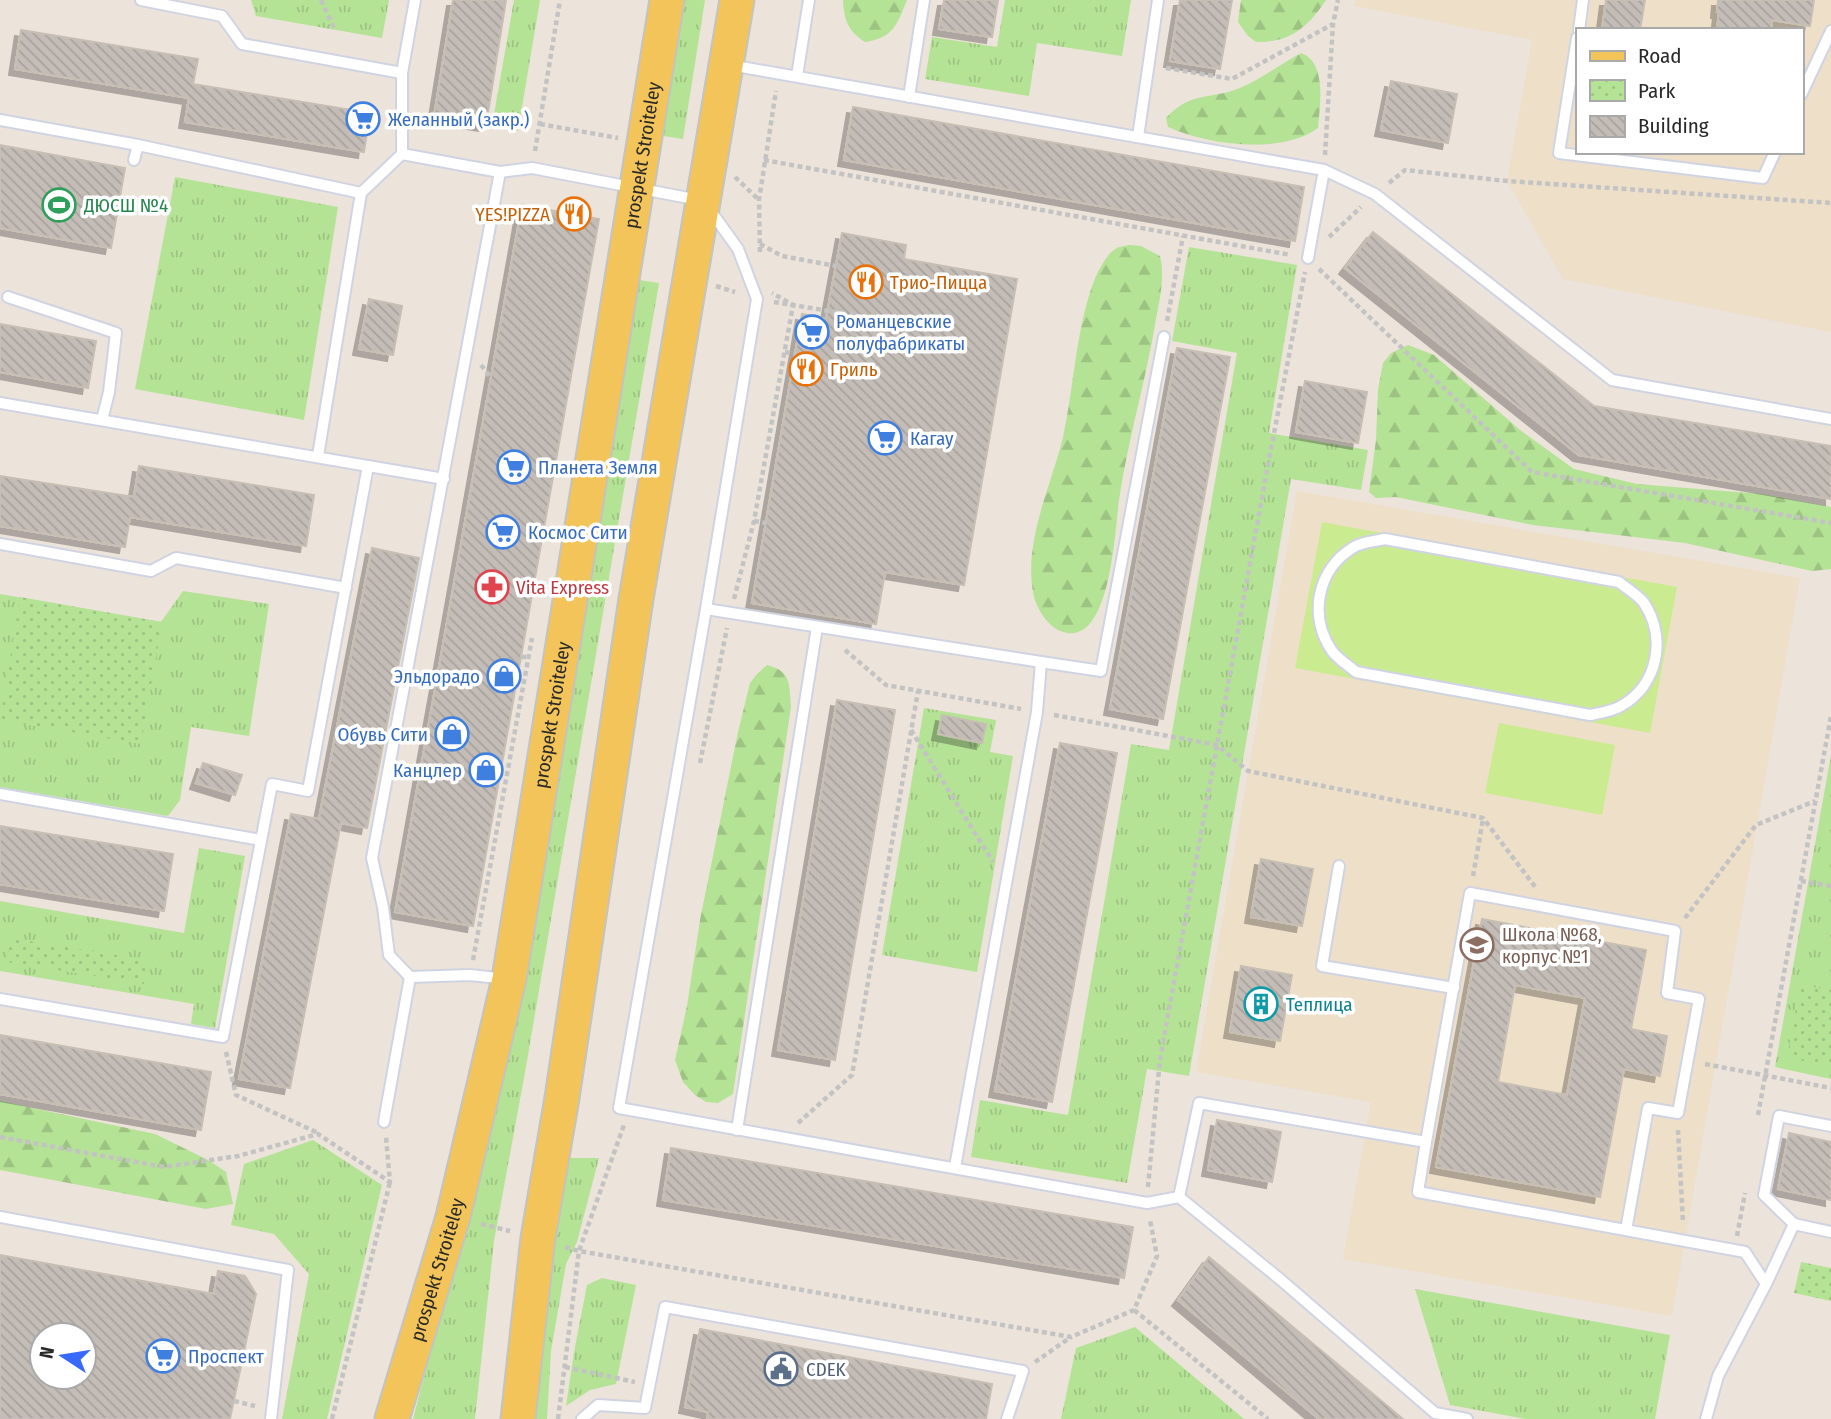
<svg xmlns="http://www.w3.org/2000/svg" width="1831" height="1419" font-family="'Fira Sans Condensed',sans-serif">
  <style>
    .education { fill: #eedfc9; fill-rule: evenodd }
    .grass { fill: url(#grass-tufts) }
    .forest { fill: url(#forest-firs) }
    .park { fill: url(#park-dots) }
    .pitch { fill: #cbeb91 }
    .building { fill: url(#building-back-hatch); stroke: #c7bfb4; stroke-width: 2; fill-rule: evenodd; filter: url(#shadow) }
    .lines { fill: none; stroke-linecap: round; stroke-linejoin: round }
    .service-casing { stroke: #d0d4e2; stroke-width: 14 }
    .primary-casing { stroke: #c3c3c3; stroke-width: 37 }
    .path { stroke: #c3c3c3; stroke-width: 4.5; stroke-dasharray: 5 3.5; stroke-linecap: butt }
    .service { stroke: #fff; stroke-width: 10 }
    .primary { stroke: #f2c459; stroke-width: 33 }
    .labels { text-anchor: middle; stroke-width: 7; stroke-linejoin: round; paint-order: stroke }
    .shop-label { font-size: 19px; fill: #366cbe; stroke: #fff; text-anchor: start }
    .street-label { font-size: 19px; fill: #292929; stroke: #fff }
    .leisure-label { font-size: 19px; fill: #27864d; stroke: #fff; text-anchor: start }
    .food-label { font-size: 19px; fill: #c56008; stroke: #fff; text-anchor: start }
    .health-label { font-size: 19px; fill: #be3a42; stroke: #fff; text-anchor: start }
    .education-label { font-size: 19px; fill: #785e54; stroke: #fff; text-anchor: start }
    .culture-label { font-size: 19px; fill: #0d838f; stroke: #fff; text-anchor: start }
    .service-label { font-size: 19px; fill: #4e5e75; stroke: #fff; text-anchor: start }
  </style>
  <defs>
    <pattern id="grass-tufts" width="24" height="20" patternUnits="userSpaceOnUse" patternTransform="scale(1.75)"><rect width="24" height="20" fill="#b5e396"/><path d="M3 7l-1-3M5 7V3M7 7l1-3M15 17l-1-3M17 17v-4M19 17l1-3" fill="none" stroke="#9cc381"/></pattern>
    <pattern id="forest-firs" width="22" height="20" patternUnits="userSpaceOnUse" patternTransform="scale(1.75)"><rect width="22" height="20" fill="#b5e396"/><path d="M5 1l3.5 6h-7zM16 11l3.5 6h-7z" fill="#9cc381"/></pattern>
    <pattern id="park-dots" width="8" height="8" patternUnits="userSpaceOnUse" patternTransform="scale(1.75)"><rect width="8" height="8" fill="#b5e396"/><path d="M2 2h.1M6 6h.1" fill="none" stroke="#9cc381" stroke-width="1.8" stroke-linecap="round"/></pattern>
    <pattern id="building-back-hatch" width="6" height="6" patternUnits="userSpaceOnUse" patternTransform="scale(1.75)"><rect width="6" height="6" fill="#c4bdb7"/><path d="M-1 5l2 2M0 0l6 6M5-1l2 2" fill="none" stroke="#a8a29d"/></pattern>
    <filter id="shadow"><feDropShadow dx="-6" dy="6" stdDeviation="0" flood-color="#0004"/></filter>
  </defs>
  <rect width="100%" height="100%" fill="#ece3da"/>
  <g class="education">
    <path d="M1355 0H1831V332L1563 279 1507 181 1532 40 1354 6ZM1577 30H1801V152H1577Z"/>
    <path d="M1297 491 1800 578 1672 1316 1343 1259 1371 1102 1196 1072Z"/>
  </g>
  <g class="grass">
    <path d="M251 0H389L382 38 256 16Z"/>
    <path d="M514 0H540L518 131 492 126Z"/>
    <path d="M685 0H705L683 139 663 136Z"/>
    <path d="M1005 0H1131L1122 56 1037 43 1029 96 925 79 932 37 997 47Z"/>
    <path d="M175 177 338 207 304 420 135 389Z"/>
    <path d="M1189 247 1297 265 1269 433 1368 450 1361 490 1291 479 1189 1076 1147 1069 1127 1183 971 1157 980 1100 1068 1115 1131 744 1169 750 1237 353 1172 341Z"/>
    <path d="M639 280 659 283 526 1067 494 1241 475 1419H413L506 1063Z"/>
    <path d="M183 591 269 604 249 736 191 727 180 800 168 816 0 787V594L161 622Z"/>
    <path d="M924 708 996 720 990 752 1013 756 977 972 882 955Z"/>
    <path d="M1831 755V1079L1775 1067Z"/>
    <path d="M199 848 245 856 215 1028 191 1024 194 1004 0 971V901L184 933Z"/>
    <path d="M313 1140 382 1185 327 1419H282L309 1274 274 1234 231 1225 244 1164Z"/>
    <path d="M558 1158H599L577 1242 566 1264 551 1351 547 1419H531Z"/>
    <path d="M602 1278 636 1285 616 1384 590 1390 566 1406 574 1352 587 1285Z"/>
    <path d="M1415 1289 1670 1335 1655 1419H1526L1450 1405Z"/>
    <path d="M1135 1327 1244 1419H1061L1076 1348Z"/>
  </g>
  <g class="forest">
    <path d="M843 0H907C897 25 893 38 865 42 848 31 844 20 843 0Z"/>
    <path d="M1241 0H1326C1308 27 1290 43 1256 42L1248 36 1238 22Z"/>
    <path d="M1301 53C1327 62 1320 105 1318 128 1281 155 1208 145 1168 127L1166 118C1191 91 1209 100 1240 88 1261 79 1281 64 1301 53Z"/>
    <path d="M1129 245 1141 246 1160 256C1165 276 1160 298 1156 319 1146 380 1128 439 1119 500 1115 529 1111 647 1063 632 1049 628 1038 611 1034 597 1022 544 1051 487 1063 437 1074 387 1076 328 1094 281 1097 273 1107 254 1114 250 1117 247 1124 246 1129 245Z"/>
    <path d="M1408 345 1434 355 1520 430 1574 469 1637 484 1762 494 1831 507V569L1812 571 1685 543 1533 525 1396 497 1376 498 1369 492 1376 440 1378 389 1383 363 1391 353Z"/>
    <path d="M767 665C792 671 789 685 791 707L733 1094 718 1103 706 1102 695 1095 683 1082 675 1060 687 1006 700 920 738 732 750 683 757 674Z"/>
    <path d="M0 1101 155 1134 210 1161 226 1172 233 1204 206 1209 0 1170Z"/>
  </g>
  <g class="park">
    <path d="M20 597 162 622 141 744 0 720Z"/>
    <path d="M10 938 148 960 144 984 7 962Z"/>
    <path d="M1800 985 1831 990V1066L1787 1058Z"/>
    <path d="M1801 1262 1831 1268V1301L1794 1293Z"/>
  </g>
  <g class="pitch">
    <path d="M1322 522 1677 587 1650 733 1295 668Z"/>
    <path d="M1499 723 1615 745 1602 815 1485 793Z"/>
  </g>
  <g class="building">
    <path d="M453 0H506L486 125 434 117Z"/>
    <path d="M944 0H998L992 37 939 29Z"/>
    <path d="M1180 0H1232L1220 69 1170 61Z"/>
    <path d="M1606 0H1645L1640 30H1602Z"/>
    <path d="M1718 0H1814L1810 26 1772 20 1771 30H1717L1719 12H1717Z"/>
    <path d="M21 30 198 59 193 84 370 113 364 152 185 122 189 98 15 69Z"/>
    <path d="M1391 81 1457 94 1448 143 1381 130Z"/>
    <path d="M853 107 1304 187 1295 241 844 160Z"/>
    <path d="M0 145 125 168 111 248 0 228Z"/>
    <path d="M522 205 599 219 473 926 395 912Z"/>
    <path d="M1373 232 1594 406 1831 446V499L1579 455 1345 268Z"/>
    <path d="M842 233 906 245 904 259 1017 279 964 585 885 572 876 624 752 603 802 314 826 319Z"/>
    <path d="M369 299 402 306 393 355 359 349Z"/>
    <path d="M0 324 96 341 88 388 0 372Z"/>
    <path d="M1177 348 1230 357 1163 719 1110 709Z"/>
    <path d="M1305 381 1367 392 1358 443 1296 432Z"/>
    <path d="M139 466 314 495 306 546 130 517 125 547 0 526V476L134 497Z"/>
    <path d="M372 548 419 558 367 828 341 823 290 1088 239 1079 291 814 319 819Z"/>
    <path d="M837 700 895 710 835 1060 778 1050Z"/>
    <path d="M942 715 986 724 982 743 938 734Z"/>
    <path d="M1060 743 1117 753 1052 1102 995 1091Z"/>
    <path d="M203 763 242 775 235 795 196 783Z"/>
    <path d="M0 826 173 854 164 911 0 884Z"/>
    <path d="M1261 859 1313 869 1302 926 1251 917Z"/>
    <path d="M1482 919 1646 950 1631 1029 1667 1036 1660 1076 1624 1069 1600 1197 1436 1167ZM1515 985 1585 998 1567 1095 1498 1082Z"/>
    <path d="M1241 966 1292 975 1280 1041 1230 1032Z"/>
    <path d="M0 1035 211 1072 201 1130 0 1094Z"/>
    <path d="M1217 1120 1281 1132 1272 1182 1208 1170Z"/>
    <path d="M1789 1133 1831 1142V1200L1778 1189Z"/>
    <path d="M671 1148 1133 1227 1124 1278 663 1200Z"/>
    <path d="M0 1255 214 1294 218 1271 245 1276 256 1294 230 1419H0ZM42 1335H84V1377H42Z"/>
    <path d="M1209 1257 1323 1352 1403 1419H1319L1178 1300Z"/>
    <path d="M700 1329 992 1384 986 1419H707L708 1412 685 1407Z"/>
  </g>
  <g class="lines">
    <defs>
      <g id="service">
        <path d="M141 0 222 16 242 44 402 73"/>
        <path d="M1579 30 1583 0"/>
        <path d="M1577 38 1559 153 1763 178 1775 152"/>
        <path d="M730 65 1324 170 1375 194 1612 380 1831 419"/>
        <path d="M797 76 809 0"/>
        <path d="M1801 95 1831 31"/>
        <path d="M909 97 924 0"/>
        <path d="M0 120 138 145 361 193"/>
        <path d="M1138 137 1158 0"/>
        <path d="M402 154 500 172 532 168 699 200"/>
        <path d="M134 160 138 145"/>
        <path d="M710 210 738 249 757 299 706 609 1041 662 1037 712 955 1167"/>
        <path d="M1308 258 1324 170"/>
        <path d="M8 297 116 333 109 392 102 420"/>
        <path d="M0 403 444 479"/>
        <path d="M318 456 361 193 402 154V73L415 0"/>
        <path d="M1385 539 1619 582C1626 588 1638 595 1644 603 1667 638 1658 685 1621 706 1613 711 1600 713 1590 715L1356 672C1349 666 1338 659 1332 651 1308 616 1317 569 1354 547 1362 542 1376 541 1385 539Z"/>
        <path d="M0 544 151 571 176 558 346 588"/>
        <path d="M706 609 619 1108 1147 1203 1179 1197 1199 1103 1426 1142 1418 1192 1745 1252 1766 1284 1718 1376 1706 1419"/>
        <path d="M1041 662 1101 671 1164 337"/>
        <path d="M0 794 261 840"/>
        <path d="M1339 866 1322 966 1454 988"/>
        <path d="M410 977 389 955 383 907 372 858 500 172"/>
        <path d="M0 999 223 1037 272 784 308 791 368 466"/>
        <path d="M384 1122 410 977 470 975 507 979"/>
        <path d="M737 1130 817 627"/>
        <path d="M1426 1142 1470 893 1675 931 1667 993 1699 999 1678 1113 1648 1108 1626 1230"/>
        <path d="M1179 1197 1281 1280 1435 1413 1467 1419"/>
        <path d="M0 1217 288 1270 271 1419"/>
        <path d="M1794 1224 1764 1195 1779 1116 1831 1126"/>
        <path d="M1766 1284 1794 1224 1831 1232"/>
        <path d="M582 1419 598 1405 645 1408 665 1307 1023 1371 1007 1419"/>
      </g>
      <g id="primary">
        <path id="s1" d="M392 1419 453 1217 509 979 667 0"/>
        <path d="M518 1419 538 1238 562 1098 636 599 737 0"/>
      </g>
    </defs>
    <use href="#service" class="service-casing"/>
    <use href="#primary" class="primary-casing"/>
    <g class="path">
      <path d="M321 0 335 30"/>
      <path d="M1166 68 1232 79 1333 24"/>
      <path d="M540 124 618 138"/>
      <path d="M535 151 560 0"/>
      <path d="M1325 155 1333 24 1338 0"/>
      <path d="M764 160 1291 255"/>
      <path d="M735 177 759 200"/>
      <path d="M1389 183 1405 170 1507 181 1831 203"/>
      <path d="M1329 237 1361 207"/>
      <path d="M760 244 782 256 836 266"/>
      <path d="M760 252 759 200 776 91"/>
      <path d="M1319 269 1532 472 1831 523"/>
      <path d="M716 286 735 292"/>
      <path d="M774 302 928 327"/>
      <path d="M1167 321 1183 236"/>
      <path d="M785 352 796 354"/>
      <path d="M481 365 491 378"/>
      <path d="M754 521 766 523"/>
      <path d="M734 599 754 521 793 305 772 293"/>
      <path d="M845 650 886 685 1021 709"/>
      <path d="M521 657H528"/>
      <path d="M1054 715 1217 745 1248 771 1483 818 1536 888"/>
      <path d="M911 730 993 862"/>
      <path d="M700 763 727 628"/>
      <path d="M1473 876 1483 819"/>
      <path d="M1801 881 1831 886"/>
      <path d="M1685 918 1756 825 1815 801"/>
      <path d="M473 960 532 638"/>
      <path d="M226 1052 236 1095 318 1133"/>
      <path d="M1705 1064 1831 1088"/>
      <path d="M1758 1115 1831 716"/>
      <path d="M798 1123 852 1075 918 691"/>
      <path d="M1678 1130 1683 1223"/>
      <path d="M0 1137 164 1167 238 1156 318 1134 390 1182 386 1137"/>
      <path d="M1148 1187 1160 1059 1267 470 1305 272"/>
      <path d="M481 1224 510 1231"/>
      <path d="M1737 1236 1745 1193"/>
      <path d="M565 1247 579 1251 1071 1337 1134 1310 1157 1256 1150 1220"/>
      <path d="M1134 1310 1268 1419"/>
      <path d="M1035 1362 1071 1337"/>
      <path d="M565 1367 635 1382"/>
      <path d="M234 1401 255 1406"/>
      <path d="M332 1419 390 1182"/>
      <path d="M558 1419 579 1251 624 1125"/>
    </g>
    <use href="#service" class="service"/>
    <use href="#primary" class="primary"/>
  </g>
  <defs>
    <symbol id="supermarket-ring" viewBox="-11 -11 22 22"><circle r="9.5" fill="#fff" stroke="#3f7fe0" stroke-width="1.5"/><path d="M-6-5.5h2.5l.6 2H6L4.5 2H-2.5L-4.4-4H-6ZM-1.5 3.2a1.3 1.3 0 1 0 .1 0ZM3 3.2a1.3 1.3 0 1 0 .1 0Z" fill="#3f7fe0"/></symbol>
    <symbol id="stadium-ring" viewBox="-11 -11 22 22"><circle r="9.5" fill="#fff" stroke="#2e9e5b" stroke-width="1.5"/><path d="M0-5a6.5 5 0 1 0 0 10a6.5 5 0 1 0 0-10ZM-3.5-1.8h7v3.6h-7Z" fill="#2e9e5b"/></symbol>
    <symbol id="restaurant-ring" viewBox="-11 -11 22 22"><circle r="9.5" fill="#fff" stroke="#e8710a" stroke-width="1.5"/><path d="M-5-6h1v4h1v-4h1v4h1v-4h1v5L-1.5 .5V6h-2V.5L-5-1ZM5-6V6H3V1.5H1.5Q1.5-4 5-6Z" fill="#e8710a"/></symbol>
    <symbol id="pharmacy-ring" viewBox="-11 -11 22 22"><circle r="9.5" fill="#fff" stroke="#e0444e" stroke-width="1.5"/><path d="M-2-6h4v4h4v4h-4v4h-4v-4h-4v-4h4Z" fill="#e0444e"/></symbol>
    <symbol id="shop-ring" viewBox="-11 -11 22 22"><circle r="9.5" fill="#fff" stroke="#3f7fe0" stroke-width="1.5"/><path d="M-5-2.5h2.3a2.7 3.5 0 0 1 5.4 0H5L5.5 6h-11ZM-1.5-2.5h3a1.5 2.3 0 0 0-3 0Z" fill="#3f7fe0"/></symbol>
    <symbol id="school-ring" viewBox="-11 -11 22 22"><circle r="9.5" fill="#fff" stroke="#8d6e63" stroke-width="1.5"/><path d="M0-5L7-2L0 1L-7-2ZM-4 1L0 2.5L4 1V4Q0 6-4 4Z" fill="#8d6e63"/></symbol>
    <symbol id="building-ring" viewBox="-11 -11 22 22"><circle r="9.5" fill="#fff" stroke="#0f9aa8" stroke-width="1.5"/><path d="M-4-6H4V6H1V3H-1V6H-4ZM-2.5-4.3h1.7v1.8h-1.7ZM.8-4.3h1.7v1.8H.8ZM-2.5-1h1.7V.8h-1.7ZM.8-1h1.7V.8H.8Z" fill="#0f9aa8"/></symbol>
    <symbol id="civic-ring" viewBox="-11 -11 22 22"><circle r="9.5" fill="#fff" stroke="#5c6f8a" stroke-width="1.5"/><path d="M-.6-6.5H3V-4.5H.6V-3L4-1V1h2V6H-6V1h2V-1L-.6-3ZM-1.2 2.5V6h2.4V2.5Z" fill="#5c6f8a"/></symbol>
  </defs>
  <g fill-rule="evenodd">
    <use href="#supermarket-ring" x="344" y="100" width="38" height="38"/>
    <use href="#stadium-ring" x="40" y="186" width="38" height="38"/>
    <use href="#restaurant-ring" x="555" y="195" width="38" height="38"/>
    <use href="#restaurant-ring" x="847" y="263" width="38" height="38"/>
    <use href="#supermarket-ring" x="793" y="313" width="38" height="38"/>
    <use href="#restaurant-ring" x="787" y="350" width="38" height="38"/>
    <use href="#supermarket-ring" x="866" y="419" width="38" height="38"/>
    <use href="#supermarket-ring" x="495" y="448" width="38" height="38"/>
    <use href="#supermarket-ring" x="484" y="513" width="38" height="38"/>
    <use href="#pharmacy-ring" x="473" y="568" width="38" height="38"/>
    <use href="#shop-ring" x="485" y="657" width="38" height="38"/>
    <use href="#shop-ring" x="433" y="715" width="38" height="38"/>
    <use href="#shop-ring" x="467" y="751" width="38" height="38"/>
    <use href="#school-ring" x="1458" y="926" width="38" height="38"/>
    <use href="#building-ring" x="1242" y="985" width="38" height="38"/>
    <use href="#supermarket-ring" x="144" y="1337" width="38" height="38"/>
    <use href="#civic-ring" x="762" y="1350" width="38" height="38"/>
  </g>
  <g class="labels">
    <g class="shop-label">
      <text x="388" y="126">Желанный (закр.)</text>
      <text x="836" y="328">Романцевские<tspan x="836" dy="22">полуфабрикаты</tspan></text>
      <text x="910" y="445">Кагау</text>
      <text x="538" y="474">Планета Земля</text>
      <text x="528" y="539">Космос Сити</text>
      <text x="480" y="683" text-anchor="end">Эльдорадо</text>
      <text x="428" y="741" text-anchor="end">Обувь Сити</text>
      <text x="462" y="777" text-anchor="end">Канцлер</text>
      <text x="188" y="1363">Проспект</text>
    </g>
    <g class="street-label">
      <text dy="7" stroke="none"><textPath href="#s1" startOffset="1290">prospekt Stroiteley</textPath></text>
      <text dy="7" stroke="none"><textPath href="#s1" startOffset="723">prospekt Stroiteley</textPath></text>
      <text dy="7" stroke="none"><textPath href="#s1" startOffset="156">prospekt Stroiteley</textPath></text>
    </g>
    <g class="leisure-label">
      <text x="84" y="212">ДЮСШ №4</text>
    </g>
    <g class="food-label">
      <text x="550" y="221" text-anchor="end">YES!PIZZA</text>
      <text x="890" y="289">Трио-Пицца</text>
      <text x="830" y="376">Гриль</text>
    </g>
    <g class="health-label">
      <text x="516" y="594">Vita Express</text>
    </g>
    <g class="education-label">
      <text x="1502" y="941">Школа №68,<tspan x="1502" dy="22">корпус №1</tspan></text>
    </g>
    <g class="culture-label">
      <text x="1286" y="1011">Теплица</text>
    </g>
    <g class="service-label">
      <text x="806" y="1376">CDEK</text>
    </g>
  </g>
  <rect x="1576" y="28" width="228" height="126" fill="#ffffff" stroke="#a9a9a9" stroke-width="2"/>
  <rect x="1590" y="51" width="35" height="10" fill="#f2c459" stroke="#a9a9a9" stroke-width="2"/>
  <text x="1638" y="63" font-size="21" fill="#292929">Road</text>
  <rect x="1590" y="80" width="35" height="21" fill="url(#park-dots)" stroke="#a9a9a9" stroke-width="2"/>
  <text x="1638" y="98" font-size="21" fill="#292929">Park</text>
  <rect x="1590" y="116" width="35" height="21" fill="url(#building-back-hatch)" stroke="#a9a9a9" stroke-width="2"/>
  <text x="1638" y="133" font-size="21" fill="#292929">Building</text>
  <g transform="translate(63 1356) rotate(282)"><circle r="33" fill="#ffffff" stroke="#a9a9a9" stroke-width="2"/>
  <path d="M0-5L12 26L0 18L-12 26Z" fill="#3769fc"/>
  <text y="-10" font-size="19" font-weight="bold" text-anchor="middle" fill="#292929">N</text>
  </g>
</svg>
